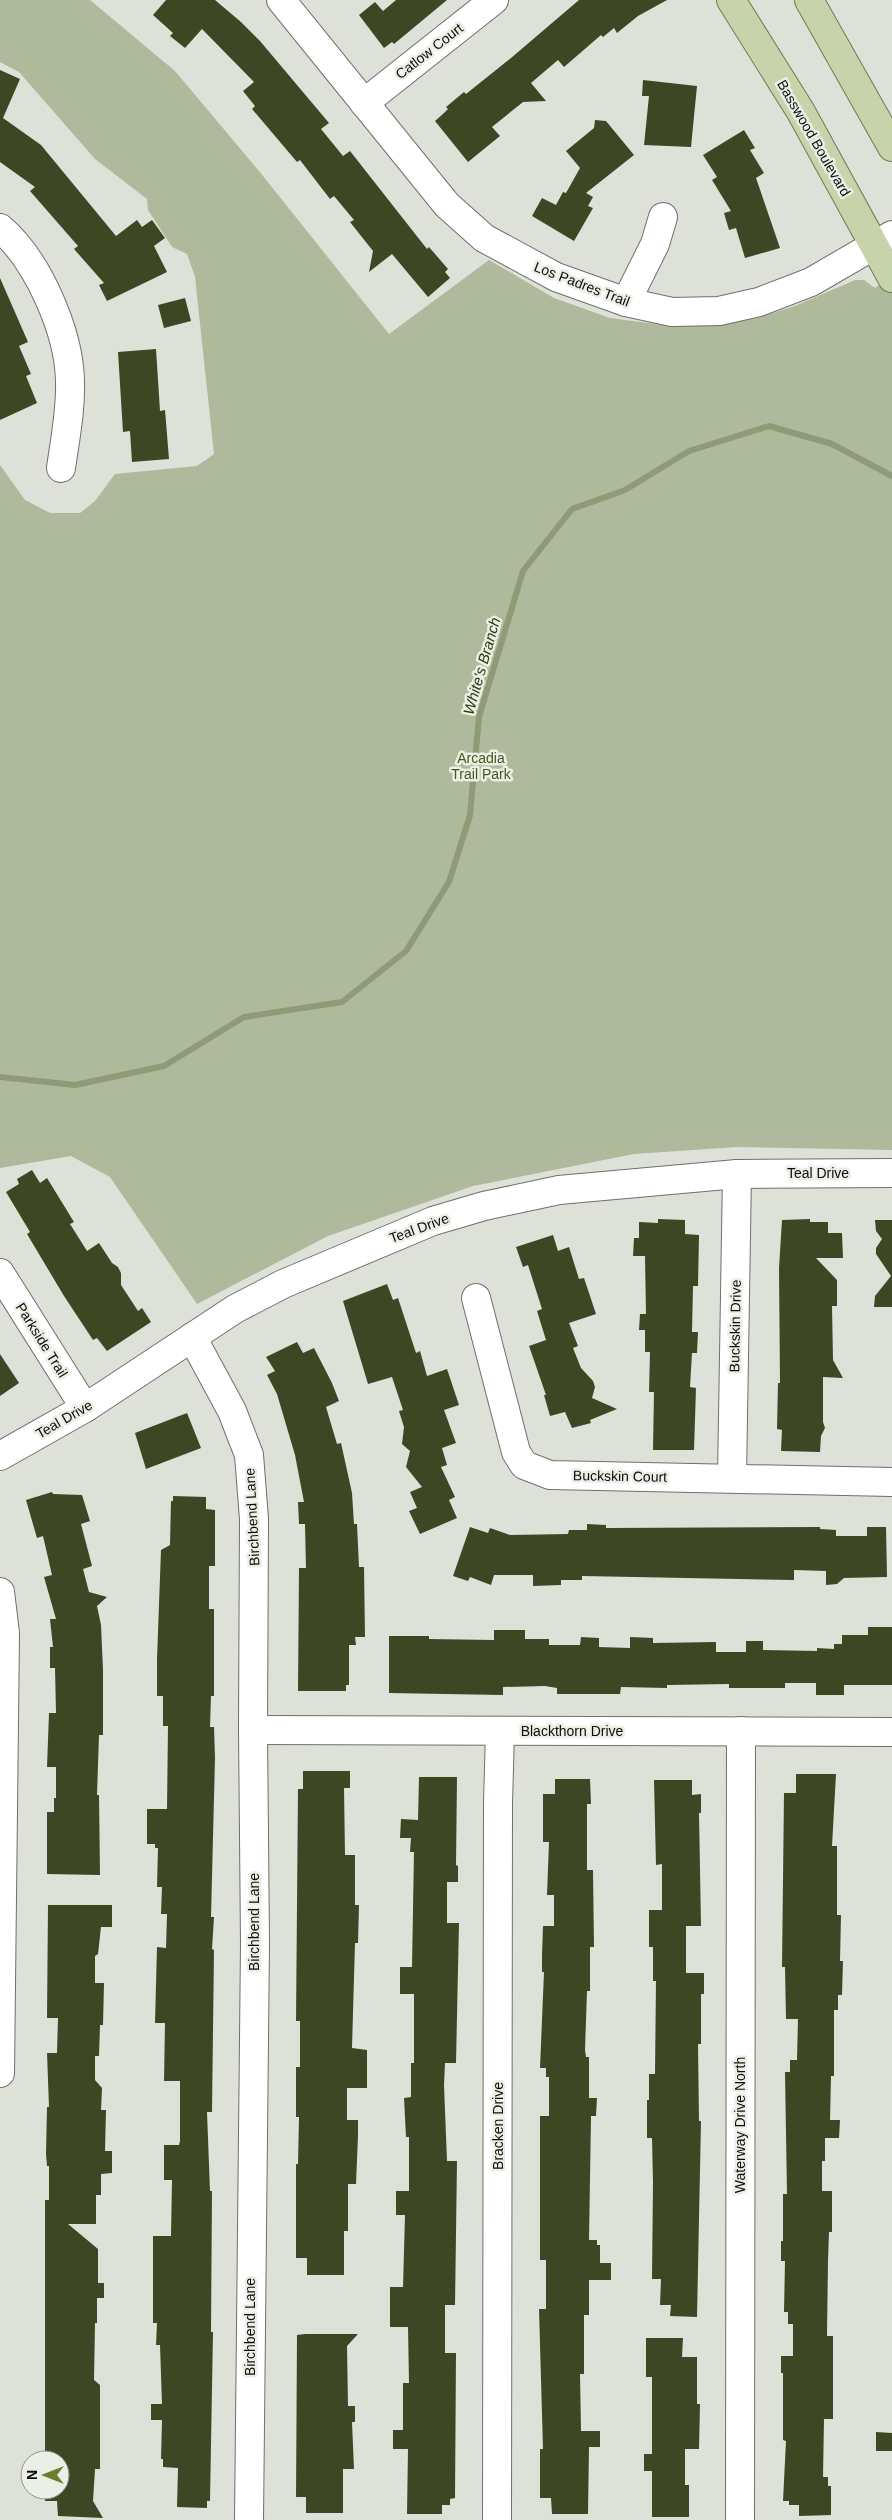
<svg xmlns="http://www.w3.org/2000/svg" width="892" height="2520" font-family="Arial,sans-serif">
  <style>
    .green { fill: #afb99b }
    .lines { fill: none; stroke-linecap: round; stroke-linejoin: round }
    .stream { stroke: #8f9b76; stroke-width: 6 }
    .building { fill: #3d4724 }
    .minor-casing { stroke: #6e7169; stroke-width: 30 }
    .major-casing { stroke: #6e7b4e; stroke-width: 30 }
    .minor { stroke: #fff; stroke-width: 28 }
    .major { stroke: #c7d3ab; stroke-width: 28 }
    .labels { text-anchor: middle; stroke-width: 5; stroke-linejoin: round; paint-order: stroke }
    .street-label { font-size: 14px; fill: #0c0d0a; stroke: #ebefe5 }
    .park-label { font-size: 14px; fill: #47571c; stroke: #ebefe5 }
    .water-label { font-size: 15px; font-style: italic; fill: #2d390b; stroke: #ebefe5 }
  </style>
  <rect width="100%" height="100%" fill="#dee1d8"/>
  <path class="green" d="M0 0H90L175 71 259 171 389 334 489 260 554 298 610 318 663 325H710L757 318 795 306 855 280H864L875 288 892 276V1150L737 1147 634 1154 473 1186 328 1236 197 1304 110 1177 71 1156 0 1168V465L25 500 50 513H80L95 501 115 474 197 466 214 454 195 277 187 254 172 247 148 210 147 199 95 159 19 72 0 62Z"/>
  <g class="lines">
    <path class="stream" d="M0 1077 75 1085 164 1066 244 1017 342 1002 406 951 449 882 470 815 479 717 523 571 572 509 625 490 689 451 769 426 832 444 892 476"/>
  </g>
  <g class="building">
    <path d="M166 0H215L241 22 260 41 329 123 321 129 343 156 350 151 427 249 429 247 448 269 445 272 450 278 428 297 392 254 369 272 373 251 350 222 354 220 334 196 330 199 300 160 297 162 252 109 255 106 243 91 254 82 202 29 185 48 170 36 173 33 153 15Z"/>
    <path d="M396 0H447L394 44 392 42 384 48 359 15 375 2 383 11Z"/>
    <path d="M579 0H667L638 16 617 33 614 28 603 37 601 35 564 67 558 60 531 83 546 101 523 102 492 127 500 136 468 162 435 121 444 113 448 109 446 107 464 92 466 94 511 58Z"/>
    <path d="M0 70 20 79 3 118 41 145 116 236 137 220 142 227 152 220 165 238 154 246 167 272 107 301 99 285 104 283 74 249 78 246 30 191 35 187 0 162Z"/>
    <path d="M643 80 697 86 691 147 644 145 649 96H642Z"/>
    <path d="M595 120 606 121 634 155 586 193 593 197 588 206 593 208 574 241 532 216 542 198 556 205 563 192 566 193 580 168 566 151 594 128Z"/>
    <path d="M744 130 755 148 750 150 764 173 756 178 780 248 745 258 736 228 729 230 724 213 731 211 712 180 717 177 703 155Z"/>
    <path d="M0 278 28 342 19 346 31 374 26 376 37 403 0 420Z"/>
    <path d="M185 298 191 321 164 328 158 305Z"/>
    <path d="M156 349 160 411 165 410 169 459 132 462 130 431 123 432 118 352Z"/>
    <path d="M32 1170 40 1183 47 1178 74 1222 70 1224 87 1251 99 1243 112 1263 118 1267 121 1273V1285L138 1311 142 1308 151 1322 107 1351 97 1338 93 1340 64 1296 27 1234 30 1232 6 1192 19 1184 17 1179Z"/>
    <path d="M658 1219 685 1220V1234L699 1235 698 1286H693L692 1332H698L697 1353H692L690 1387 696 1388 694 1450H653L654 1392H649L650 1352H645V1330H639L640 1314H646L645 1256H633L634 1238H639V1222L658 1223Z"/>
    <path d="M810 1219V1222H828V1233H842L843 1258H816L837 1280V1306H832L833 1360 843 1378 823 1377V1422L825 1428 821 1436 820 1452 781 1451 782 1430 777 1429 778 1383H780L779 1268 782 1220Z"/>
    <path d="M875 1220H892V1307H874L875 1296 891 1276 876 1254V1248L882 1239 876 1231Z"/>
    <path d="M553 1235 558 1251 569 1247 579 1279 584 1278 596 1314 569 1323 578 1346 573 1348 581 1368 593 1381 595 1387 592 1398 617 1409 590 1420 591 1423 572 1428 565 1412 550 1416 544 1395H546L529 1346 546 1340 537 1311 542 1309 528 1265 523 1267 516 1247Z"/>
    <path d="M387 1284 393 1300 398 1298 416 1353 420 1351 427 1376 447 1369 459 1405 444 1410 456 1443 442 1448 447 1465 441 1467 455 1497 449 1500 457 1518 420 1534 409 1511 417 1508 410 1492 422 1487 406 1467 410 1451 402 1444 404 1427 399 1411 403 1410 392 1377 368 1384 343 1301Z"/>
    <path d="M297 1342 303 1353 314 1348 332 1383 339 1401 326 1407 337 1444 341 1443 352 1493 354 1524H357L359 1567H364L365 1637H355L356 1645H349V1685H346V1691H298L299 1568H306L305 1524H299L298 1502H304L295 1455 277 1394 267 1375 275 1371 266 1357Z"/>
    <path d="M0 1354 19 1383 0 1396Z"/>
    <path d="M187 1413 201 1448 146 1469 135 1433Z"/>
    <path d="M52 1492 53 1494 82 1495 90 1521 81 1524 92 1566 83 1569 89 1592 107 1597 97 1606 101 1625 103 1670V1735H99L97 1795H99L100 1875 47 1874V1812H54V1798H56V1767H47L49 1713H56L55 1668H50V1647H53L50 1619H56L44 1577 52 1575 43 1536 37 1538 26 1500Z"/>
    <path d="M173 1496 206 1497V1509L215 1510V1566H209V1609H214V1696H211L210 1727H214L215 1758 211 1917H214L212 1949 214 1950 212 2112H207L210 2191H212L211 2332H213L210 2501H207V2508L177 2507 178 2468 163 2467V2459H161L162 2420H151V2404H162L160 2345H156L157 2323H153V2236H171L172 2180H164V2145H179L180 2141V2081H164L165 2023H155L157 1947 166 1948 167 1914H161L162 1887H157L158 1848H155V1844H147V1809H167L168 1726H163V1696H157V1659L161 1550 170 1545 171 1501H173Z"/>
    <path d="M587 1524 606 1525V1528L820 1527V1529L836 1530V1536H867V1527H886L887 1577 844 1578 837 1584 826 1585V1571L794 1570V1580L582 1576V1580H561V1585L533 1586V1575H494L491 1585 470 1577 468 1581 453 1576 470 1527 488 1533 490 1528 510 1535 568 1534 569 1530H587Z"/>
    <path d="M868 1627H892V1685H844V1695H816V1683H785V1688H729V1684L667 1685V1688L621 1687 620 1694H557V1688L545 1686 503 1687V1695L389 1693V1636H429V1639L494 1640V1630H525V1639H549V1645H580L581 1637 599 1638V1647L630 1648V1637L653 1638V1643L716 1642V1652H746V1641H763V1650L817 1651V1648L834 1649V1644H842V1635H868Z"/>
    <path d="M303 1771H350V1788H344L345 1855H355V1905H359L358 1943H355L352 2048 367 2050V2088H347V2120H358V2136L356 2184H348V2231H344V2275H307V2258H296V2164H298L299 2117H296V2067H300V2021H296L298 1789H303Z"/>
    <path d="M796 1774H836L832 1846H837V1915H841L840 1961H843L842 1995H838V2010H834V2076H831L830 2120H840L839 2138H825V2161H822V2191H832V2232H829L828 2261 827 2336H833V2419H824L823 2477H828V2486H831V2515L799 2516V2505H789V2501H783L786 2441 783 2440V2373H781V2356H793V2324H788V2312H784L785 2261H781V2241H783V2194H787L785 2072H790V2060H797L798 2019H786L785 1967H782L784 1793H796Z"/>
    <path d="M419 1777H457L456 1865 458 1866V1882H447V1923H459L456 2063H445L444 2085 447 2161H457L455 2305H445V2353H456L455 2498 450 2499V2505H442V2514H407L408 2449H393V2430H403V2383H409L408 2327H390V2287H403L405 2215H396V2191H409V2137H406L404 2098 411 2097V2063H414V1994H400V1967H412L414 1852H410L411 1838H400L401 1819 418 1820Z"/>
    <path d="M555 1779H590L591 1804H587V1870H593L594 1947H590V1991H587L585 2050 586 2057H589V2098H597L596 2116H591L589 2240H597V2245H600V2263H611V2280H589V2315H584V2374H580L581 2431H600V2447H589L588 2514H552L551 2498H540V2449H543L539 2309H546V2260H540V2116H549V2077H546V2068H540L544 1972H542V1955L543 1926H554V1895H547L549 1842H543V1794H555Z"/>
    <path d="M654 1780H692V1795L701 1794V1813H699L701 1926H686V1973H704V1994H701V2044H698L699 2121H701L697 2317 670 2316 671 2305H660L661 2279H652L653 2182 652 2138H647V2100H649V2074H655L656 1981H653V1947H649V1910H662V1864L656 1865Z"/>
    <path d="M48 1905H112V1927H101L98 1954 95 1956V1983H104L103 2025H100L99 2056H95V2080L102 2088 101 2110H106L105 2151H112V2173L101 2174V2195H96V2224H68L98 2249V2283H104V2298H97V2323H95L94 2380 100 2385V2469H95L93 2501 103 2518 58 2516 57 2501H45V2490H60V2460H45V2200H49V2166H47L46 2154 47 2107H49L47 2053H57L58 2018H47Z"/>
    <path d="M305 2334H358L347 2346 348 2406H355V2422H352L354 2469H343V2513H306V2497H296L297 2335Z"/>
    <path d="M646 2338H683L682 2357H697V2404H700L699 2449H685V2485H689V2517H652V2471H644V2454H652V2377H646Z"/>
    <path d="M876 2432 892 2433V2451H876Z"/>
  </g>
  <g class="lines">
    <defs>
      <g id="minor">
        <path d="M281 0 447 205 484 238 556 277 626 302 672 312 719 311 759 302 811 282 892 235"/>
        <path d="M364 103 494 0"/>
        <path d="M0 228C38 260 69 332 70 381 71 410 65 440 61 468"/>
        <path d="M626 302 655 244 663 217"/>
        <path d="M0 1273 85 1408"/>
        <path d="M476 1298 516 1452 524 1465 550 1475 892 1482"/>
        <path d="M192 1337 232 1411 249 1455 254 1519 253 1730 255 1943 249 2520"/>
        <path d="M0 1456 85 1408 235 1309 283 1284 433 1221 484 1206 559 1190 737 1174 892 1173"/>
        <path d="M732 1478 737 1174"/>
        <path d="M0 1592 5 1633 0 2073"/>
        <path d="M253 1730 892 1732"/>
        <path d="M497 2520 498 1803 500 1732"/>
        <path d="M740 2520 741 1731"/>
      </g>
      <g id="major">
        <path d="M731 0 801 112 892 278"/>
        <path d="M809 0 892 147"/>
      </g>
    </defs>
    <use href="#minor" class="minor-casing"/>
    <use href="#major" class="major-casing"/>
    <use href="#minor" class="minor"/>
    <use href="#major" class="major"/>
  </g>
  <g class="labels">
    <g class="street-label">
      <text transform="translate(429 51) rotate(-38)" y="5">Catlow Court</text>
      <text transform="translate(814 138) rotate(60)" y="5">Basswood Boulevard</text>
      <text transform="translate(582 284) rotate(21)" y="5">Los Padres Trail</text>
      <text x="818" y="1178">Teal Drive</text>
      <text transform="translate(419 1228) rotate(-20)" y="5">Teal Drive</text>
      <text transform="translate(735 1326) rotate(-89)" y="5">Buckskin Drive</text>
      <text transform="translate(42 1340) rotate(58)" y="5">Parkside Trail</text>
      <text transform="translate(64 1419) rotate(-30)" y="5">Teal Drive</text>
      <text transform="translate(620 1476) rotate(1)" y="5">Buckskin Court</text>
      <text transform="translate(252 1517) rotate(-93)" y="5">Birchbend Lane</text>
      <text x="572" y="1736">Blackthorn Drive</text>
      <text transform="translate(254 1922) rotate(-90)" y="5">Birchbend Lane</text>
      <text transform="translate(740 2125) rotate(-90)" y="5">Waterway Drive North</text>
      <text transform="translate(498 2126) rotate(-90)" y="5">Bracken Drive</text>
      <text transform="translate(250 2327) rotate(-90)" y="5">Birchbend Lane</text>
    </g>
    <g class="park-label">
      <text x="481" y="763">Arcadia<tspan x="481" dy="16">Trail Park</tspan></text>
    </g>
    <g class="water-label">
      <text transform="translate(482 666) rotate(-74)" y="5">White's Branch</text>
    </g>
  </g>
  <g transform="translate(45 2475) rotate(270)"><circle r="24" fill="#ebefe5" stroke="#92958d"/>
  <path d="M0-4L9 19L0 12L-9 19Z" fill="#6a7f30"/>
  <text y="-8" font-size="14" font-weight="bold" text-anchor="middle" fill="#0c0d0a">N</text>
  </g>
</svg>
